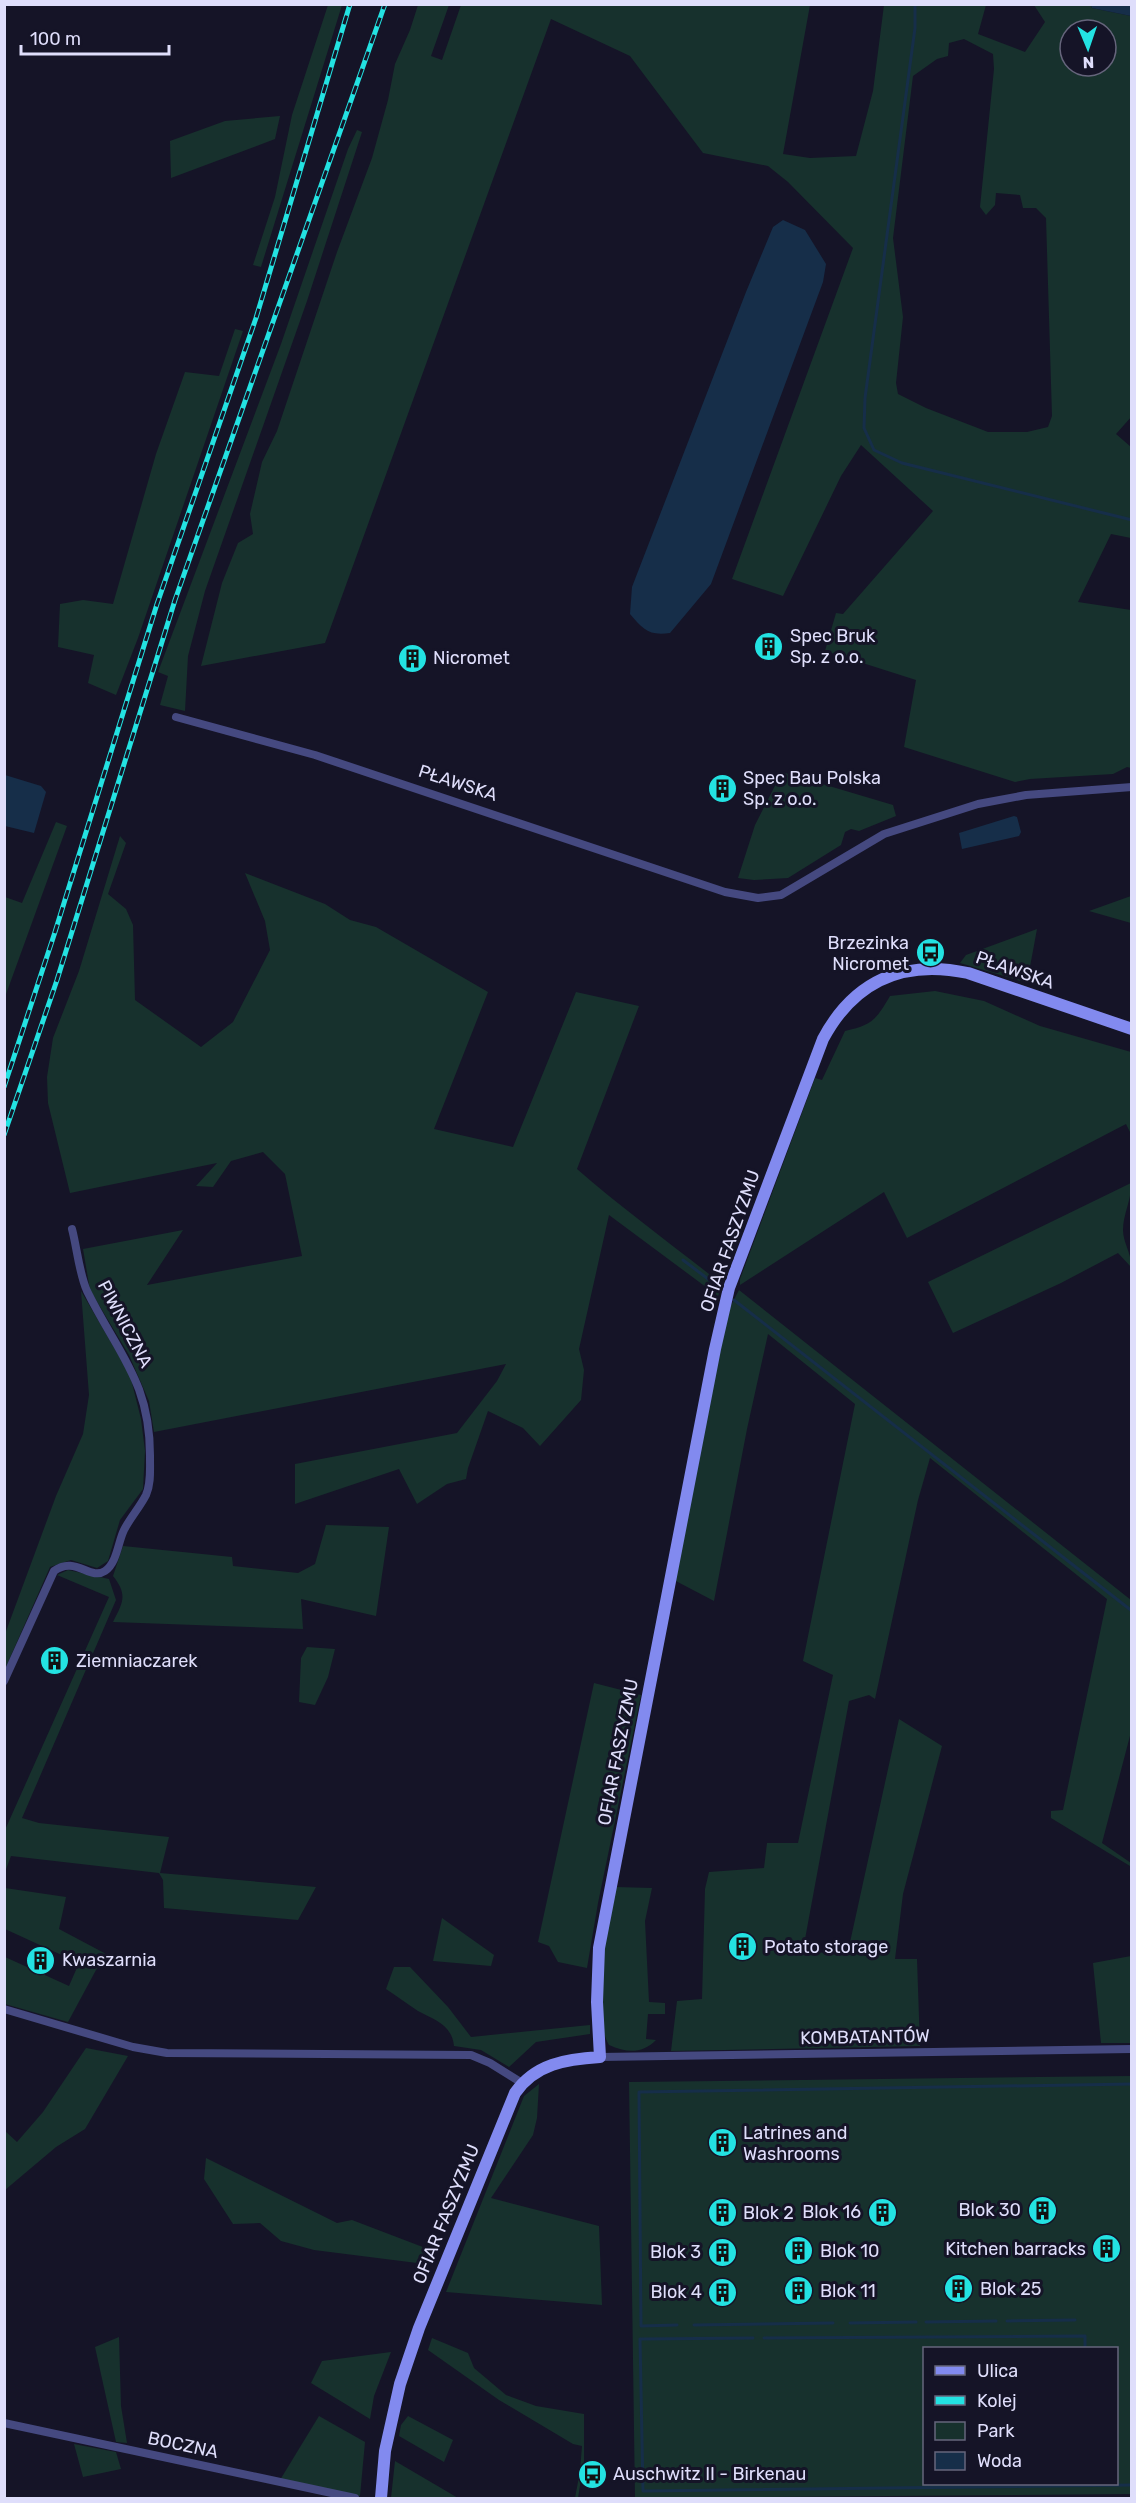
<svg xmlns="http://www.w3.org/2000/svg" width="1136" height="2503" font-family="Rubik,sans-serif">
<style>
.green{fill:#17312d;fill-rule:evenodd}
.water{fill:#162e49}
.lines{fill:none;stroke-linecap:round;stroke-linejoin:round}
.stream{stroke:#162e49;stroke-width:3}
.street{stroke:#454980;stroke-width:8}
.secondary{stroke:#828aef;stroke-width:12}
.rail-casing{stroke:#23e2e2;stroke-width:5}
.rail{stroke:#151427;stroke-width:3;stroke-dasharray:9;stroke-linecap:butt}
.labels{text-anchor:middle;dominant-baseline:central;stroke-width:6;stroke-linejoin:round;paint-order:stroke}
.poi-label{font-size:18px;fill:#dfdefb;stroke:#151427;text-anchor:start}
.street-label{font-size:18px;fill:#dfdefb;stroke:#151427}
</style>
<rect width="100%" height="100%" fill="#151427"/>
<!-- green -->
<g class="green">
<polygon points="328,5 342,5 261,267 253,265 275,197 292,115"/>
<path d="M 418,5 L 449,5 L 431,56 L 442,60 L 461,5 L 810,5 L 783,154 L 810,158 L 856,156 L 873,91 L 884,5 L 986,5 L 978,34 L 1025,52 L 1045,22 L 1034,5 L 1091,5 L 1092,8 L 1131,16 L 1132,416 L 1116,434 L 1131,447 L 1131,538 L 1111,534 L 1078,602 L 1131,610 L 1131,768 L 1127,767 L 1113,774 L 1030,779 L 1015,782 L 904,747 L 916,680 L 825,651 L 836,613 L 843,614 L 933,511 L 861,445 L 841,476 L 783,596 L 732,579 L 853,248 L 788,182 L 768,166 L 703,153 L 630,56 L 551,19 L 325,643 L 201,666 L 222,583 L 238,543 L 253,534 L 250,514 L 262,462 L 277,431 L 337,252 L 372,158 L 388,100 L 395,64 L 410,30 ZM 1070,30 L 1106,30 L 1106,66 L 1070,66 ZM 964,39 L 993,54 L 994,69 L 980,207 L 986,215 L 995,205 L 996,193 L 1020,195 L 1023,208 L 1036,208 L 1046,218 L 1052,416 L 1048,427 L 1027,432 L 988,432 L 926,408 L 898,394 L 896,383 L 903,317 L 893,238 L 913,76 L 937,59 L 948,56 L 949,43 Z"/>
<polygon points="280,116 275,139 171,178 170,141 225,121"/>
<polygon points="357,130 362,132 307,301 205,591 188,656 185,711 160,705 168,676 158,672 281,344 348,149"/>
<polygon points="235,329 243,331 138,638 116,695 88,683 94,655 58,647 60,604 83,600 113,604 156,454 185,372 219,376"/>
<polygon points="782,772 893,805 896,816 859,831 851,829 845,832 841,845 788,878 754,880 738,878 755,825"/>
<polygon points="56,822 67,826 5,997 5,897 22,903"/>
<path d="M 120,836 L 126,843 L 108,894 L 126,909 L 133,925 L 135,1000 L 201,1047 L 233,1022 L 270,950 L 265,921 L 245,873 L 325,904 L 350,920 L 376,927 L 488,992 L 434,1129 L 513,1147 L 576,992 L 639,1006 L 577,1169 C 624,1210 674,1246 723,1285 L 718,1296 L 609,1215 L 579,1349 L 584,1370 L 581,1400 L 540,1446 L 523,1428 L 488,1411 L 468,1468 L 466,1479 L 447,1484 L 417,1504 L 399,1469 L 295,1504 L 295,1464 L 457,1433 L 497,1381 L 506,1364 L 154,1432 L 149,1401 L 129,1355 L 90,1290 L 83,1249 L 183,1230 L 147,1285 L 302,1256 L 285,1174 L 263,1152 L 231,1161 L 213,1187 L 196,1186 L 217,1163 L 70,1193 L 48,1103 L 47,1077 L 53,1038 L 79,971 Z"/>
<polygon points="1131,896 1131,923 1089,911"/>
<polygon points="1037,929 1027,983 960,963 966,955"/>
<path d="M 935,991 L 984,1001 L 1040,1026 L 1131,1052 L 1131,1134 L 1126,1124 L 907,1238 L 884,1192 L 740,1285 L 740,1279 L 815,1078 L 822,1080 L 845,1031 C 872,1025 876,1020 890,996 Z"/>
<path d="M 1131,1183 C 1132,1199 1123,1214 1123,1230 C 1123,1243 1132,1254 1131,1267 L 1118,1253 L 1061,1283 L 953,1333 L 928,1282 Z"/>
<polygon points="739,1290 1131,1600 1131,1732 1102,1843 1131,1863 1130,1866 1051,1818 1051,1811 1063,1810 1107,1599 930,1458 918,1500 875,1699 869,1695 849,1701 803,1950 847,1956 899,1719 942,1746 903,1894 895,1959 917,1959 920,2046 671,2051 677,2001 702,1999 705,1889 709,1872 764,1868 767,1843 798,1843 833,1675 803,1661 855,1404 768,1334 747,1429 714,1601 672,1579 729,1309"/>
<polygon points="81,1291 130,1375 141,1419 145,1451 143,1489 120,1520 108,1561 97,1568 71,1560 50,1567 5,1669 5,1634 56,1496 83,1434 89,1395"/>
<path d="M 326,1525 L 389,1527 L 376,1616 L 301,1599 L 303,1629 L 113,1622 C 123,1602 128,1595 113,1576 L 123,1546 L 232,1557 L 233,1566 L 298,1573 L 315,1564 Z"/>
<polygon points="68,1570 109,1579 116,1600 22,1818 39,1823 169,1837 160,1873 316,1887 298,1920 164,1908 163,1880 159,1873 11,1856 5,1872 5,1830 109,1597 57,1575"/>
<polygon points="307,1647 335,1649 328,1677 315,1705 299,1702 301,1658"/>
<polygon points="594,1683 641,1695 598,1903 587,1968 558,1962 549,1946 538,1942"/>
<path d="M 616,1887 L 652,1888 L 645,1921 L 649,2002 L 665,2003 L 665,2014 L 648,2014 L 646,2039 L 656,2040 C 642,2054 627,2053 609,2045 C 588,2009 607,1927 616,1887 Z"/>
<polygon points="5,1888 66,1897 59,1929 108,1955 96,1970 68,2022 5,2004 5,1957 69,1986 79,1963 5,1929"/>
<polygon points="442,1918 494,1955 491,1966 433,1961"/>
<polygon points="1131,1956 1131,2043 1101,2043 1093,1963"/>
<path d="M 394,1967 L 410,1967 L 448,2007 L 471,2037 L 590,2025 L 590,2034 L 536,2042 L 509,2067 L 481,2050 L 454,2046 C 452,2025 435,2020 418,2011 C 407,2004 397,1996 386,1989 Z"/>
<polygon points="86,2048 128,2056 85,2129 56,2147 5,2190 5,2131 17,2142 43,2112"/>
<path d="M 1131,2076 L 1131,2494 L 635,2498 L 629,2082 ZM 1116,2348 L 1116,2484 L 924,2484 L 924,2348 Z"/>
<polygon points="539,2084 537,2118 533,2135 491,2198 599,2226 602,2305 446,2292 524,2096"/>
<polygon points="206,2158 337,2223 352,2220 428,2249 425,2264 314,2250 281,2241 260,2223 233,2224 204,2179"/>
<polygon points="119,2337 121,2406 127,2443 116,2442 95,2347"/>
<polygon points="432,2338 468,2353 474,2368 506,2395 536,2406 584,2414 584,2461 578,2498 575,2498 580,2471 582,2446 573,2444 499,2400 428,2350"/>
<polygon points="391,2352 374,2396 370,2419 311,2383 322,2361"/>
<polygon points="319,2416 365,2442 360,2496 280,2480"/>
<polygon points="408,2416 453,2440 444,2462 399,2436 401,2425"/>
<polygon points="74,2444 116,2452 121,2469 83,2477"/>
<polygon points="395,2461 458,2498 391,2498"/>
</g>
<!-- water -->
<g class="water">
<polygon points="1091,5 1131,5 1131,16 1092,8"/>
<path d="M 783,220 L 805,230 L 826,264 L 823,282 L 711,584 L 670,633 C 648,636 643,629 630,614 L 632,587 L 746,292 L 773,227 Z"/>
<polygon points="5,775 41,786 46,792 34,833 5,826"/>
<polygon points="1014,816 1017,817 1021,832 1019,836 962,849 959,833"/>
</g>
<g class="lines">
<!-- stream -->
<g class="stream">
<polyline points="915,4 915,28 865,398 864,428 874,450 902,463 1132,520"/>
<polyline points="683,1260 720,1288"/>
<polyline points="734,1300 1132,1611"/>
<polyline points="1007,2321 1075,2320"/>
<polyline points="926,2322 996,2321"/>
<polyline points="850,2323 916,2322"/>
<polyline points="677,2325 641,2326 639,2092 1132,2084"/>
<polyline points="694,2325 833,2323"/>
<polyline points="753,2338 640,2339 643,2491 1132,2485"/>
<polyline points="764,2338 1085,2336 1085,2348"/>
</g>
<!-- street -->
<g class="street">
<polyline points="176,717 315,755 725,892 758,898 781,895 884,834 978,804 1026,795 1132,787"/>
<path d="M 4,1681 L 54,1571 C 75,1555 90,1581 105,1571 C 117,1563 118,1542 124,1530 C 130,1518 140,1507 146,1495 C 151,1484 150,1471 150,1459 C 151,1382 118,1354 87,1291 C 79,1273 77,1248 72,1229"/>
<polyline points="4,2009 133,2047 167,2053 471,2055 490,2063 522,2083"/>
<polyline points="600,2057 1132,2049"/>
<polyline points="4,2423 355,2498"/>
</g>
<!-- secondary -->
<path class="secondary" d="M 381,2498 L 385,2451 L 400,2384 L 419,2328 L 515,2093 C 535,2064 566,2059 600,2057 L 597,2002 L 599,1948 L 715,1349 L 729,1288 L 823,1039 C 854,981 903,959 968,973 L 1132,1029"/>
<defs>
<g id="rail">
<polyline points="4,1087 55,932 157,604 256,318 350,4"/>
<polyline points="4,1135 57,980 175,600 385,4"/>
</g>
</defs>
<!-- rail casing -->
<use href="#rail" class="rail-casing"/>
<!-- rail -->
<use href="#rail" class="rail"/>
</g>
<!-- icons -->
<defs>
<symbol id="building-disc" viewBox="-11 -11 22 22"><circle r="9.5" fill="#23e2e2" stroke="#151427"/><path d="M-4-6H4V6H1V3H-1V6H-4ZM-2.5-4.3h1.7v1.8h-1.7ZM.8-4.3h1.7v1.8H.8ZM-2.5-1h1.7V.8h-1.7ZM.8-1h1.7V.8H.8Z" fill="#111"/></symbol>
<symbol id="bus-disc" viewBox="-11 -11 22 22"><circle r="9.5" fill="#23e2e2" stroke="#151427"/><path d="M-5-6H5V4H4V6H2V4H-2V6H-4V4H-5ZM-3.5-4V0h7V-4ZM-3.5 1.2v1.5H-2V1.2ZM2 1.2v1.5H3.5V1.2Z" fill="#111"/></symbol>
</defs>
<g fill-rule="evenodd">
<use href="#building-disc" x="752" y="630" width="33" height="33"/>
<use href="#building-disc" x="396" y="642" width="33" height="33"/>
<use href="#building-disc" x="706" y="772" width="33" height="33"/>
<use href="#bus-disc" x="914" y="936" width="33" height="33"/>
<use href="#building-disc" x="38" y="1644" width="33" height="33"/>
<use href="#building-disc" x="726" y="1930" width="33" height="33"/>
<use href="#building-disc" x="24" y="1944" width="33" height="33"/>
<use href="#building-disc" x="706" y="2126" width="33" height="33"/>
<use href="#building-disc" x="1026" y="2194" width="33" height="33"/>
<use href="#building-disc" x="866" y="2196" width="33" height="33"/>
<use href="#building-disc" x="706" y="2196" width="33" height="33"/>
<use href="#building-disc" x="1090" y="2232" width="33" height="33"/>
<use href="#building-disc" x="782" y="2234" width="33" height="33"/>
<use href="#building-disc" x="706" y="2236" width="33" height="33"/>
<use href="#building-disc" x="942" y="2272" width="33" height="33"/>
<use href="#building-disc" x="782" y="2274" width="33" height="33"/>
<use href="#building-disc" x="706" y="2276" width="33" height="33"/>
<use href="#bus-disc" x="576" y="2458" width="33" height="33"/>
</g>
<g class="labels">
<!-- poi labels -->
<g class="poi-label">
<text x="790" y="636">Spec Bruk<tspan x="790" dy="21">Sp. z o.o.</tspan></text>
<text x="433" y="658">Nicromet</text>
<text x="743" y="778">Spec Bau Polska<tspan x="743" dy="21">Sp. z o.o.</tspan></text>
<text x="909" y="943" text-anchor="end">Brzezinka<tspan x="909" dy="21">Nicromet</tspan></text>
<text x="76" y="1661">Ziemniaczarek</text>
<text x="764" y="1947">Potato storage</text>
<text x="62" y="1960">Kwaszarnia</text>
<text x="743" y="2133">Latrines and<tspan x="743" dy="21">Washrooms</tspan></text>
<text x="1021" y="2210" text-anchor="end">Blok 30</text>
<text x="861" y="2212" text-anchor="end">Blok 16</text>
<text x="743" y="2213">Blok 2</text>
<text x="1086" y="2249" text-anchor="end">Kitchen barracks</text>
<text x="820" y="2251">Blok 10</text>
<text x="701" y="2252" text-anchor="end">Blok 3</text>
<text x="980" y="2289">Blok 25</text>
<text x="820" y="2291">Blok 11</text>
<text x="702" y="2292" text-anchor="end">Blok 4</text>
<text x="613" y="2474">Auschwitz II - Birkenau</text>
</g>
<!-- street labels -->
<g class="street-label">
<text transform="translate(458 783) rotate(18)">PŁAWSKA</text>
<text transform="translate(1015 970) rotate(19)">PŁAWSKA</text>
<text transform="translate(730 1241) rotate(-71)">OFIAR FASZYZMU</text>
<text transform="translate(125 1324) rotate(62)">PIWNICZNA</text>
<text transform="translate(618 1752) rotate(-79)">OFIAR FASZYZMU</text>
<text transform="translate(865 2037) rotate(-1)">KOMBATANTÓW</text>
<text transform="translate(446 2214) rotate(-68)">OFIAR FASZYZMU</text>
<text transform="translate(183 2445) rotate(12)">BOCZNA</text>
</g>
</g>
<!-- border -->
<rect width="1136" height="2503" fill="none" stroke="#dfdefb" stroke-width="12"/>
<!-- legend -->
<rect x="923" y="2347" width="195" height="138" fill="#151427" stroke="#66657c" stroke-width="1.5"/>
<rect x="935" y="2366" width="30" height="9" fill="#828aef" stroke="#66657c" stroke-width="1.5"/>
<text x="977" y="2377" font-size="18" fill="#dfdefb">Ulica</text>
<rect x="935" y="2396" width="30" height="9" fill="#23e2e2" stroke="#66657c" stroke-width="1.5"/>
<text x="977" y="2407" font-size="18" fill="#dfdefb">Kolej</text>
<rect x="935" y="2422" width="30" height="18" fill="#17312d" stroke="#66657c" stroke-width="1.5"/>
<text x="977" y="2437" font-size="18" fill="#dfdefb">Park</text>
<rect x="935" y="2452" width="30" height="18" fill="#162e49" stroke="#66657c" stroke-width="1.5"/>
<text x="977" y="2467" font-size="18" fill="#dfdefb">Woda</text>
<!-- north arrow -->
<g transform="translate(1088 48) rotate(178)"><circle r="28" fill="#151427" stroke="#66657c" stroke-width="1.5"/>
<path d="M0-4.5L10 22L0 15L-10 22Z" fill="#23e2e2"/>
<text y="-9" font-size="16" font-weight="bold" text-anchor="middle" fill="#dfdefb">N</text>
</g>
<!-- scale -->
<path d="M21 45v9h148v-9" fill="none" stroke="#dfdefb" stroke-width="3"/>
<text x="30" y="45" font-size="18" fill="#dfdefb" stroke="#151427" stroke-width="4.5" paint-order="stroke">100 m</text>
</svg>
